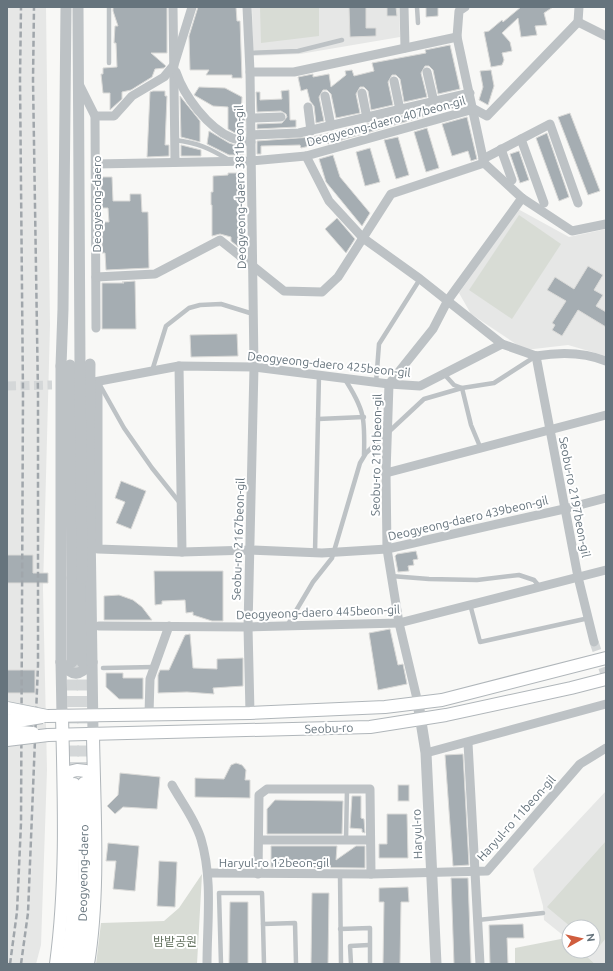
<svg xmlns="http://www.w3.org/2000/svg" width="613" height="971" font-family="Ubuntu,'Noto Sans KR',sans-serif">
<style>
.built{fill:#e6e7e6}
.green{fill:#d8dcd5}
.building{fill:#a5adb2;stroke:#dadad8}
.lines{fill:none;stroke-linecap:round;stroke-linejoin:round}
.minor-tunnel{stroke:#d4d7d8;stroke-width:9;stroke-dasharray:9 4.5;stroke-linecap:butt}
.tertiary-tunnel{stroke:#d4d7d8;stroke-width:11;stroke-dasharray:11 5.5;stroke-linecap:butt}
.secondary-casing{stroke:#b0b6ba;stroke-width:14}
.service{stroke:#bdc2c5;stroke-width:4.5}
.minor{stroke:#bdc2c5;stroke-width:9}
.tertiary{stroke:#bdc2c5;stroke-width:11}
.secondary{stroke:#fff;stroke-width:12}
.rail{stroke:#a0a6ab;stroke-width:2.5;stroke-dasharray:6 3;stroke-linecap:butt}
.secondary-bridge-casing{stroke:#b0b6ba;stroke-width:14;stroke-linecap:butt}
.tertiary-bridge{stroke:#bdc2c5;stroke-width:11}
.secondary-bridge{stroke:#fff;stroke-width:12}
.labels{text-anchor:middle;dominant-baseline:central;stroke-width:4;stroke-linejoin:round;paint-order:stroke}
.street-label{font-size:12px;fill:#66747d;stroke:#fff}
.park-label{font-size:12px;fill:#687664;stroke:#fff}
</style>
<rect width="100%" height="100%" fill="#f8f8f6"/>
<!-- built -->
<g class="built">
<polygon points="7,7 46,7 50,325 43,589 47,770 41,945 36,964 7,964"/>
<polygon points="252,7 399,7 400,37 300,54 253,56"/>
<polygon points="518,209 569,237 606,229 606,356 568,345 525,350 471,314 459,293"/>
<polygon points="606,791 606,964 595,964 581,951 593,951 593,927 569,927 569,940 544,920 543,906 533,869"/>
</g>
<!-- green -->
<g class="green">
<polygon points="260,7 319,7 319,36 261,43"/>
<polygon points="519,215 561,244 512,319 469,290"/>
<polygon points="606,841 606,938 597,949 593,946 593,927 571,927 547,907"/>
<polygon points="202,874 197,964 96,964 101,923 164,921 179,908"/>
<polygon points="566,938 569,940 569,951 581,951 595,964 515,964 515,948"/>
</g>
<!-- building -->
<g class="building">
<polygon points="113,7 167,7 167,53 151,53 166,66 164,68 155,69 152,77 131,90 122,92 122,99 110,110 110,93 103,93 101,74 103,74 103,68 117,67 116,43 114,43 115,26 118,26 113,11"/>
<polygon points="198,7 236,7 237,21 240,21 242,78 232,78 232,75 206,75 209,70 190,70 189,36"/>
<polygon points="349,7 366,7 366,28 376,28 376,36 350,37"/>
<polygon points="387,7 396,7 397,16 387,16"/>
<polygon points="426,7 438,7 438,16 426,17"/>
<polygon points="521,7 553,7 544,13 547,25 535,26 537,35 521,37 518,18 502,33 510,42 512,51 502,53 504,60 502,65 491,67 484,32 489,31 502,20 503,22"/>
<polygon points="450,45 460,89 438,94 433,70 429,66 425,66 421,73 427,97 404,102 400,79 396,75 392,75 388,82 393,105 371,110 368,91 364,87 360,87 356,94 360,113 336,118 331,94 327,90 323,90 319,97 324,121 316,123 314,106 310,101 307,89 301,91 298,77 313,74 313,77 329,74 331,87 346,75 345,71 352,70 354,76 374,71 372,63 426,53 425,50"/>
<polygon points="491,70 494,86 488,105 479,100 483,87 480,71"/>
<polygon points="199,87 225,88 242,97 241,116 245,116 245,132 235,133 228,129 228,107 213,106 194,95"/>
<polygon points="289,90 290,120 296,120 296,127 257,129 257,124 282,123 287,117 286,114 281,111 257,112 256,92 260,92 260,100 282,99 281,91"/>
<polygon points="153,91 165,91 165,96 167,96 165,145 169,145 169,156 147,157 150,92"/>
<polygon points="180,96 200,121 200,142 181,137"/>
<polygon points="463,101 464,105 328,144 327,142 301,148 300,145 261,146 261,154 257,154 257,141 312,137"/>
<polygon points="570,113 600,191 588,195 558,117"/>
<polygon points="467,117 477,159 471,161 468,151 452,156 442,124"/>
<polygon points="427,128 439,168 426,172 414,132"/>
<polygon points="209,131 229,143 245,148 243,155 229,155 207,144"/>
<polygon points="547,133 569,197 559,201 536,138"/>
<polygon points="398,137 409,175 396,179 384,140"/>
<polygon points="181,145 201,150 201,156 181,156"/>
<polygon points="370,148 380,182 365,186 356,152"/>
<polygon points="519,151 529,180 520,183 510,154"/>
<polygon points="333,155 340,177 370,213 362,226 326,182 319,159"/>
<polygon points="228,173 237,173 241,176 243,205 240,205 240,224 243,224 243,236 246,236 246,253 231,241 231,237 220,234 212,236 212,205 211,205 211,192 213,192 213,176 228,175"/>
<polygon points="101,177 112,177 113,201 130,201 130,194 141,194 142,212 148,212 149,268 106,270 105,253 102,253 102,222 109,222 108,208 101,208"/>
<polygon points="337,218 355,239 346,253 325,229"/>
<polygon points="588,266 603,275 594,290 603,295 596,306 606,312 606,327 578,310 562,336 552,330 555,325 552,323 566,301 547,290 555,277 574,289"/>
<polygon points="135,281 136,329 102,329 102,283 124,283 122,282"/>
<polygon points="237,334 238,356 191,357 190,335"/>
<polygon points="121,481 146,491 131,529 116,523 125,502 115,498"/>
<polygon points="416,551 418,559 413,560 414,565 408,566 409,571 398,572 395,556 397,554"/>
<polygon points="7,555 33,555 33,573 48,573 48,583 7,583"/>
<polygon points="154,571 223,571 223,621 212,621 193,615 193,612 186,613 185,600 162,601 162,604 155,605"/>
<polygon points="104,596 119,595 133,600 142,607 152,620 104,620"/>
<polygon points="390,629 398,665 403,664 407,684 378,690 369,633"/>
<polygon points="190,634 193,668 217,669 217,659 243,658 243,686 213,688 214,694 187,692 158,693 158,675 160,670 169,670 185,635"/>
<rect x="7" y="670" width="28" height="23"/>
<polygon points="106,673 123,673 123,678 143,678 143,699 119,699 106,687"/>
<polygon points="463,754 469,865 453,866 445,755"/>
<polygon points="236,763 242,765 246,770 245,780 250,780 250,798 195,797 195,778 224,779 231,765"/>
<polygon points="120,773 160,777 157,809 123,807 115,814 107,806 118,795"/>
<rect x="398" y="785" width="11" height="16"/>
<polygon points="352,796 361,796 361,818 364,819 365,833 362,832 362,829 350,828"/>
<polygon points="275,800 343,801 342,834 267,834 267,809"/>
<polygon points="387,814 407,814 408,858 379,858 379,844 387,844"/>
<polygon points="108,843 139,846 135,891 113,889 116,861 106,861"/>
<polygon points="271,846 337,846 336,860 356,846 365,846 365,868 271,867"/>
<polygon points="159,861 177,862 175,907 157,906"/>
<polygon points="451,878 468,878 471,964 454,964"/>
<polygon points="408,887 409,902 401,902 400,964 383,964 384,902 379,902 379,888"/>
<polygon points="312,893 329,893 328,964 311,964"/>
<polygon points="230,902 248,902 248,964 229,964"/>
<polygon points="523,924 524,938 507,938 508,964 490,964 489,925"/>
</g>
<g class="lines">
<!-- minor-tunnel -->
<g class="minor-tunnel">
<polyline points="7,386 52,385"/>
<polyline points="594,642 606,677"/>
</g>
<!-- tertiary-tunnel -->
<g class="tertiary-tunnel">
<polyline points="72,663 74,780"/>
<polyline points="82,663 83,780"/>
</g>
<defs>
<g id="secondary">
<polyline points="47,716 250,713 385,707 442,700 606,658"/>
<polyline points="48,735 370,727 446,715 571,688 606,679"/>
<polyline points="65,783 69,772 77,770 86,771 93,782"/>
<path d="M 56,964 C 67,882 64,798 62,716"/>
<polyline points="67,964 72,924 74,784"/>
<path d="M 77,964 C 87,904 84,843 84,783"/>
<path d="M 88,964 C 100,891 94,808 93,734"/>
</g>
</defs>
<!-- secondary casing -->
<use href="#secondary" class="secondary-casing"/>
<!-- service -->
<g class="service">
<polyline points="109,7 109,63"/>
<polyline points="417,7 418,23"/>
<polyline points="249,53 298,51 342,40"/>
<path d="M 175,140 C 198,143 209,148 229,160"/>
<polyline points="152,371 166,326 189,308 200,305 221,304 250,313 253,316"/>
<polyline points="444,374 454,385 462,388 494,383 536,356"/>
<path d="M 344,378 C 365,410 365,419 364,455"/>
<polyline points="376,383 379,344 420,279"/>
<polyline points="101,387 124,428 152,468 180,503"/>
<polyline points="318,419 364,417"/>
<polyline points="315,552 319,375"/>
<polyline points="391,576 429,579 477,580 519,575 534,580 539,586"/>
<polyline points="470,604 480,642 589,618"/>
<polyline points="287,626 313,582 332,558 360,463 366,453 424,399 462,388 471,425 481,449"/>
<polyline points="103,668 154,667"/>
<polyline points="346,840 347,789"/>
<polyline points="340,874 341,964"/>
<polyline points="478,920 543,913"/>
<polyline points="340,929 370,928 370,964"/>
<polyline points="221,964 219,893 262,893 263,924"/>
<polyline points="264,964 263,924 295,923 296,964"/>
<polyline points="351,964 350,946 369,945"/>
</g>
<!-- minor -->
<g class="minor">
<polyline points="173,7 175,162"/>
<polyline points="247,7 250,72 254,367 248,627 250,713"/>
<polyline points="404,7 405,48"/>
<polyline points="465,7 459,11 457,37 484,163"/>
<polyline points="578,22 579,7"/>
<path d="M 176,72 C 184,96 208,128 232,138 C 238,140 245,141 251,142"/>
<polyline points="250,72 294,72 457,37"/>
<polyline points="427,72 434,102"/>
<polyline points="394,81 400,110"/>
<polyline points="79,84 95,116 96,328"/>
<polyline points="362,93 367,118"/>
<polyline points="325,96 331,126"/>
<polyline points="308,107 311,131"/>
<polyline points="95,116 114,116 132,96 164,77 174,65 192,7"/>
<polyline points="251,118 281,117"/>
<polyline points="251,135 299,133 470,93"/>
<polyline points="521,139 544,203"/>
<polyline points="501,149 512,180"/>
<polyline points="306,156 329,201 363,238 420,279 502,344"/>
<polyline points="483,159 550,124 578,203"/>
<polyline points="96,164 251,161 306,156 474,109 487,116 578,22 606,36"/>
<polyline points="96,277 155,274 220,240 284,291 322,292 338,277 391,194 484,163 522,198 572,231 606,224"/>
<polyline points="536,356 578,577 594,642"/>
<path d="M 536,356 C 559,352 584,352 606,361"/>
<polyline points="179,366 182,552"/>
<polyline points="94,382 179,366 254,367 389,384 420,386 502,344 536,356"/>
<polyline points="98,382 98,549 182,552 251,550 322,553 387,549 564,509 606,498"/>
<polyline points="386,473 606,415"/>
<polyline points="99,626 248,627 399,623 606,570"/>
<polyline points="418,703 399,623 387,549 386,473 389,384 433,329 448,300 522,198"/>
<polyline points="149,714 150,679 169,626"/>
<polyline points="468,743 480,964"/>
<polyline points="426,753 606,704"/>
<path d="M 172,785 C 182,803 195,819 201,839 C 213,879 207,923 207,964"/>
<polyline points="259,840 370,840"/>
<polyline points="208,873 371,874 487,871 580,764 606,748"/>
<polyline points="258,874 259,795 267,789 370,789 371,874"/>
</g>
<!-- tertiary -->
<g class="tertiary">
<polyline points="78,7 80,365"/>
<polyline points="61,366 63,309 66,7"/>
<polyline points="72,578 72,662"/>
<polyline points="61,662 62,716"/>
<path d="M 61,662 C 72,678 80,676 92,662"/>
<polyline points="82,662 82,578"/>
<polyline points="92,662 93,734"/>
<polyline points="418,703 426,753 436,964"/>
</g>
<!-- secondary -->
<use href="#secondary" class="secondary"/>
<!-- rail -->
<g class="rail">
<polyline points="10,964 17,912 21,823 23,394 20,79 21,7"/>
<polyline points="21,964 28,913 38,665 38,394 33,80 34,7"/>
</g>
<defs>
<g id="secondary-bridge">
<polyline points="7,708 47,716"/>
<polyline points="7,720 18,721 42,717"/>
<polyline points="7,731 33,733"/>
<polyline points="7,740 48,735"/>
</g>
</defs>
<!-- secondary-bridge casing -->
<use href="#secondary-bridge" class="secondary-bridge-casing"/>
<!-- tertiary-bridge -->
<g class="tertiary-bridge">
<polyline points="90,364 89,458 92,662"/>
<polyline points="70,365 72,578"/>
<polyline points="80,365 82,578"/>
<polyline points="61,366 61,662"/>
</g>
<!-- secondary-bridge -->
<use href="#secondary-bridge" class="secondary-bridge"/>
</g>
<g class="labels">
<!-- street labels -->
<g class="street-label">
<text transform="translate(386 121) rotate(-15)">Deogyeong-daero 407beon-gil</text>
<text transform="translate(240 187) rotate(-91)">Deogyeong-daero 381beon-gil</text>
<text transform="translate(96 204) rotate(-90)">Deogyeong-daero</text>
<text transform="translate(329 364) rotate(6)">Deogyeong-daero 425beon-gil</text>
<text transform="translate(376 455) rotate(-89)">Seobu-ro 2181beon-gil</text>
<text transform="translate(575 497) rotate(79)">Seobu-ro 2197beon-gil</text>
<text transform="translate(468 518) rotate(-13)">Deogyeong-daero 439beon-gil</text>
<text transform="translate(238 539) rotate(-88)">Seobu-ro 2167beon-gil</text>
<text transform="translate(318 612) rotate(-2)">Deogyeong-daero 445beon-gil</text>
<text transform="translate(329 728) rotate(-2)">Seobu-ro</text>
<text transform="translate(516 818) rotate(-48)">Haryul-ro 11beon-gil</text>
<text transform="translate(417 834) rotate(-92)">Haryul-ro</text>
<text x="274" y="862">Haryul-ro 12beon-gil</text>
<text transform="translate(83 873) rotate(-89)">Deogyeong-daero</text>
</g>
<!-- park labels -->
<g class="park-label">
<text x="175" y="941">밤밭공원</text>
</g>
</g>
<!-- border -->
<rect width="613" height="971" fill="none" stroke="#66747d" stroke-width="16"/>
<!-- north arrow -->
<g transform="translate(581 939) rotate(82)"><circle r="19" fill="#ffffff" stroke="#c2c7cb"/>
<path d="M0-3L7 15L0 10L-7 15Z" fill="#d05d3e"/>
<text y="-6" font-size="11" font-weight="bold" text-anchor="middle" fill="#66747d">N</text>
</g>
</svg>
